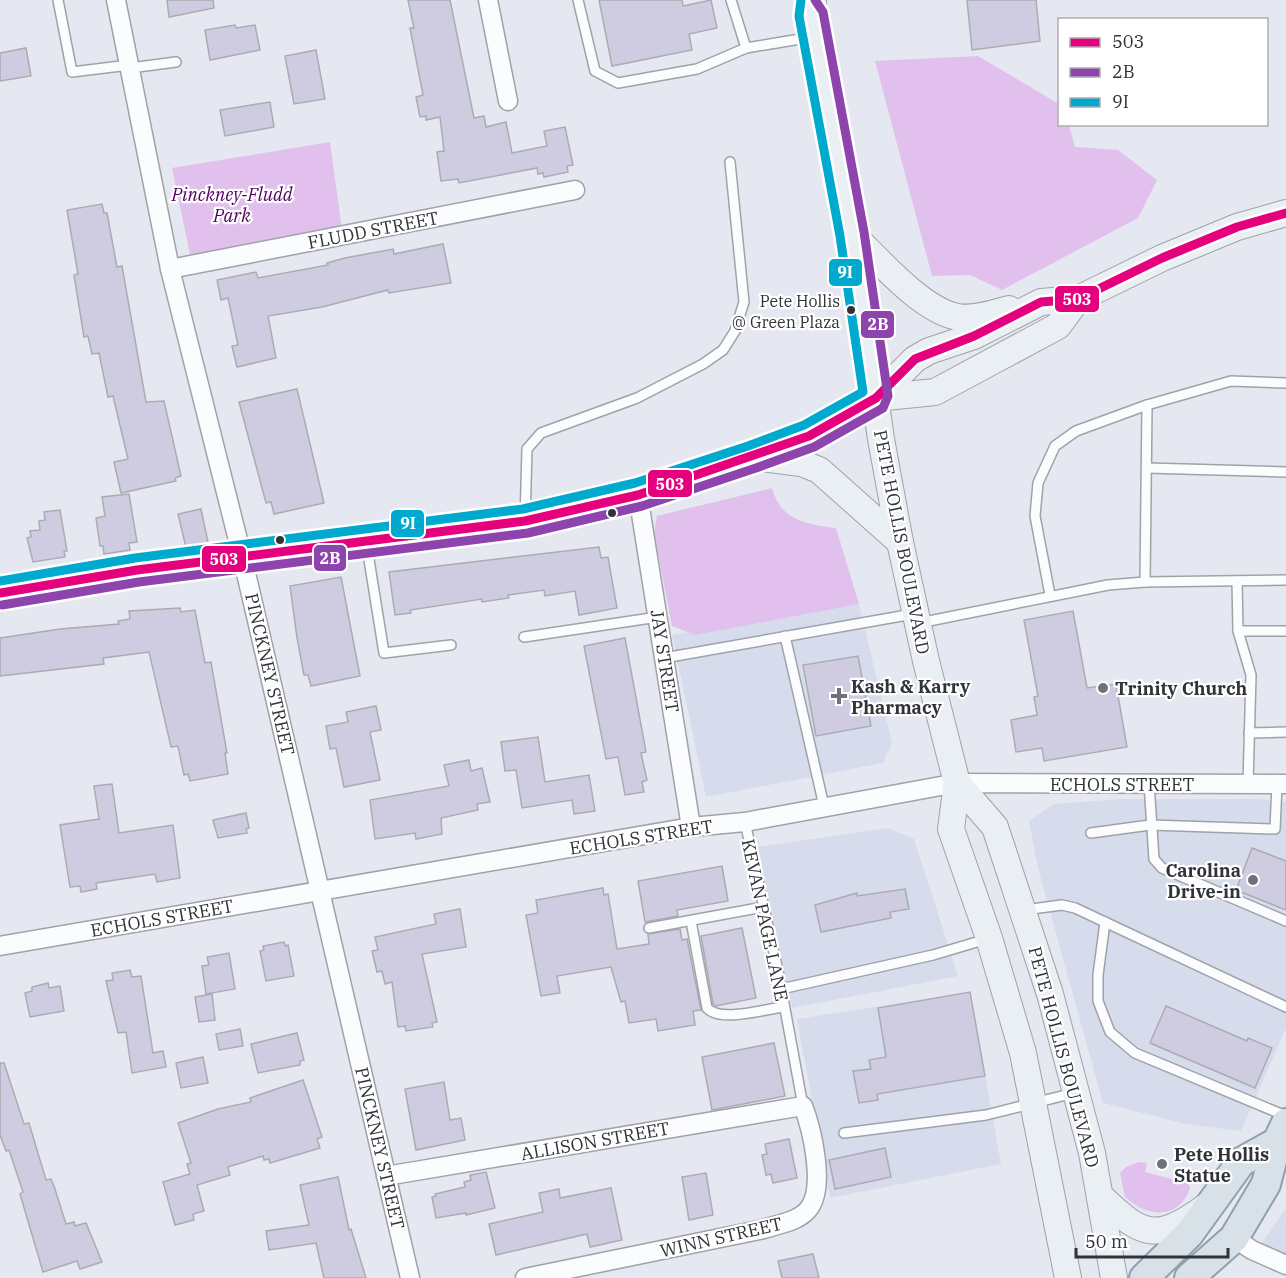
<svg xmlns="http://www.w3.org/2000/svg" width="1286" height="1278" font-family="'IBM Plex Serif',serif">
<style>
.built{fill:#d6dceb}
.green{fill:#e1c0ee}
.building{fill:#cfcce1;stroke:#abacb2;stroke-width:1.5}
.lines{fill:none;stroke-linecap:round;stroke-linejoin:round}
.lane-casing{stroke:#a0a2a8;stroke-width:12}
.street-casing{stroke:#a0a2a8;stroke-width:21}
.secondary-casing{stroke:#a0a2a8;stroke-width:28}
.primary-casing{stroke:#8fa0ad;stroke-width:32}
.lane{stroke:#fbfcfd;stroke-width:9}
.street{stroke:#fbfcfd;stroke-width:18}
.secondary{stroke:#e9eff3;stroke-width:26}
.primary{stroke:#d8e1e8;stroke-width:28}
.bus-1-casing{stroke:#fff;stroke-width:14}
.bus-2-casing{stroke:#fff;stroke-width:14}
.bus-3-casing{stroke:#fff;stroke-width:14}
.bus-1{stroke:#e5007d;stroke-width:9}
.bus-2{stroke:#8e44ad;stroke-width:9}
.bus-3{stroke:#00a9ce;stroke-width:9}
.bus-dot{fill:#313339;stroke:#fff;stroke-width:2}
.poi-dot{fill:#707279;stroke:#fff;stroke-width:2}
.labels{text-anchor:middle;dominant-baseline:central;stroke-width:4.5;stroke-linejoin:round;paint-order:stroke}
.bus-label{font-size:16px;fill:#313339;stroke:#fff;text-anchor:end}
.park-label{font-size:18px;font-style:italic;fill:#510061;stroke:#fff}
.street-label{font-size:18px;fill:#313339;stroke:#fff}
.poi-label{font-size:18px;font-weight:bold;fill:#313339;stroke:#fff;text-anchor:start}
.line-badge{stroke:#fff;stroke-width:2}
.badge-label{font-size:16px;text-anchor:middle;font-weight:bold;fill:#fff}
</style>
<rect width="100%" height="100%" fill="#e5e8f0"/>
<!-- built -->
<g class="built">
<polygon points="859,604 892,743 883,763 706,797 672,635"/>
<polygon points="1122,799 1257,799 1286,802 1286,1028 1241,1131 1186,1124 1103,1103 1038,868 1029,821 1054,804"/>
<polygon points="888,828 914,839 958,976 792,1008 757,847"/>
<polygon points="970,992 1001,1164 830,1198 797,1019"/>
<polygon points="1286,1208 1286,1254 1262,1243"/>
</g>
<!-- green -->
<g class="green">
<polygon points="978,56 1059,104 1060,124 1069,125 1075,147 1118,150 1157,180 1138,218 1002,290 970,275 932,276 875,61"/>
<polygon points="330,142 342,230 191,259 172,168"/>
<path d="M 772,488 C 781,521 806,524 836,528 L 859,604 L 695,635 L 672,626 L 654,532 L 657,516 Z"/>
<path d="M 1139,1162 L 1147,1163 L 1145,1172 L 1172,1179 L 1176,1170 L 1187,1180 L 1190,1188 C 1179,1220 1148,1218 1125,1197 L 1120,1173 L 1126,1167 Z"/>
</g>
<!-- building -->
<g class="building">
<polygon points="167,0 213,0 214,8 169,17"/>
<polygon points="408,0 450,0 474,118 484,116 486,127 506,122 512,153 547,146 544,131 565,127 573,165 567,166 568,172 544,177 543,173 538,174 537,168 459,183 458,179 441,181 437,152 444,151 440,117 426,120 426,116 420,117 416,97 423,95 410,28 414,28"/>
<polygon points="599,0 682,0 683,6 711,0 717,28 689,34 692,50 612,66"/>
<polygon points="967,0 1036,0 1040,41 972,50"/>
<polygon points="235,25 236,28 255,25 260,50 210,60 205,30"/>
<polygon points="26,48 31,76 0,81 0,53"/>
<polygon points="316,50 325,99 294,104 285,56"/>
<polygon points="270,102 274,127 225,136 220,110"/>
<polygon points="102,204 104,213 107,213 117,267 122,266 146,402 164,401 181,476 175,478 176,481 121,493 114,462 128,459 113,396 108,397 99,353 92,354 88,336 84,337 74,275 78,274 67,210"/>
<polygon points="443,244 451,283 389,293 388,290 322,307 268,316 276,358 237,367 232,346 238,345 228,298 221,300 217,280 256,272 258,278 328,265 327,263 345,258 393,249 394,254"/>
<polygon points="297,389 324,503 274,514 271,502 266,503 239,402"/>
<polygon points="129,494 137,542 129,543 130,550 104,554 103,546 100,546 96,518 105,516 102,497"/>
<polygon points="201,509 208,542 186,547 178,514"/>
<polygon points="60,510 67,551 64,551 65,557 33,562 27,538 31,537 30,531 40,530 39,521 45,520 44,512"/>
<polygon points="599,547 601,558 608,557 617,608 579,615 575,591 545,596 544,590 508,595 509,598 482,602 482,599 410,610 411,613 395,615 389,572"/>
<polygon points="341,577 360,676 311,686 308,675 304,675 297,638 290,586"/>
<polygon points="180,608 181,612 195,610 205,663 211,662 227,753 225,753 228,774 190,781 188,774 184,775 178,746 171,747 149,652 103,658 104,664 0,676 0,638 60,629 119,624 118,621 130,619 129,611"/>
<polygon points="1073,611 1087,688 1116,684 1127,747 1044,761 1042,748 1016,752 1011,720 1037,715 1034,697 1038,696 1024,620"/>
<polygon points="625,638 646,752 641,753 647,780 642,782 644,792 625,795 618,757 606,759 584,646"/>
<polygon points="858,656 871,726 816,736 803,665"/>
<polygon points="376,706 381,730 370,732 380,780 344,787 336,748 330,749 326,726 348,722 346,712"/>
<polygon points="538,737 545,782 589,775 595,811 574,814 572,800 522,808 516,770 505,771 501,742"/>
<polygon points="469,760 471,771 482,768 490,802 477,804 478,810 441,818 442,834 416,839 415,833 375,839 370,800 449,786 444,765"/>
<polygon points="112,784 119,833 173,825 180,878 157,882 155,874 96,883 97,889 81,892 80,886 70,887 60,825 99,819 94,786"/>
<polygon points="246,813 249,828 246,829 247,833 218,838 213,820"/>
<polygon points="1252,848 1286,861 1286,910 1236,890"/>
<polygon points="722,866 728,901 677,910 678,916 645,922 638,881"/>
<polygon points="603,888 604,895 608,894 617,949 649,944 648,934 680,929 682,940 687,939 701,1010 693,1011 695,1025 658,1031 656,1019 629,1023 625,1001 621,1002 611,967 557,976 560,993 541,996 526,915 538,913 536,900"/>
<polygon points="905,889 909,909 890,912 891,918 821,932 815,905 857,893 857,896"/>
<polygon points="460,909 466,947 422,954 437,1022 432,1023 433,1027 406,1031 405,1026 398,1027 392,982 385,984 382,971 377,972 372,951 378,950 375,937 436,924 434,914"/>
<polygon points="742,928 756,998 716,1006 713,1004 701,936"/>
<polygon points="284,942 285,946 288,945 294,976 266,981 260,951 264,950 263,946"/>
<polygon points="229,953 235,989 206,994 202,966 209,965 207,957"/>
<polygon points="130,970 132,977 141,976 153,1053 163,1051 166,1067 132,1073 126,1032 118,1033 106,981 113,980 112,973"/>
<polygon points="48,983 49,988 60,986 64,1011 30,1017 25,993 32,991 32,987"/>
<polygon points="970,992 985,1076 877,1094 878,1100 859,1103 853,1071 871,1069 869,1060 886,1057 878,1008"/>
<polygon points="212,994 215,1020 199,1022 195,997"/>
<polygon points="1166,1006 1247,1041 1248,1038 1272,1048 1255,1088 1150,1043"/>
<polygon points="240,1029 243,1046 219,1050 216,1034"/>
<polygon points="297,1033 304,1060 300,1061 300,1065 258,1073 251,1044"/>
<polygon points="774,1043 785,1096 712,1110 702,1057"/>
<polygon points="203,1057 208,1083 181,1088 176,1063"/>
<polygon points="0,1063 4,1063 24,1124 29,1123 46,1180 51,1179 54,1186 66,1224 74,1222 75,1226 86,1223 102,1262 80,1269 77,1261 43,1272 20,1194 23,1192 9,1150 6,1151 0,1135"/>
<polygon points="303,1080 322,1137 317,1139 320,1148 270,1163 269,1159 264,1160 263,1156 228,1167 230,1175 197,1185 204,1211 193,1214 194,1220 175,1225 163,1182 190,1174 187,1164 191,1163 178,1123 218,1109 251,1102 250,1098"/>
<polygon points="444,1082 450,1120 461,1118 465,1140 416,1150 405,1089"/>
<polygon points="789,1139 797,1178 773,1183 771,1174 766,1175 762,1155 767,1154 765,1144"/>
<polygon points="885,1148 891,1177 835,1189 829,1160"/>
<polygon points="486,1172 495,1208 466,1215 466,1213 436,1218 432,1197 436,1196 435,1194 465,1187 464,1182 471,1180 470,1175"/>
<polygon points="706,1173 713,1215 689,1220 682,1177"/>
<polygon points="338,1177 349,1230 351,1229 366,1278 324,1278 316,1243 269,1250 266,1231 309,1225 300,1185"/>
<polygon points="611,1188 622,1240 590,1247 587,1234 496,1255 489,1224 543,1212 539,1193 559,1189 560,1198"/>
<polygon points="813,1254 819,1278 782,1278 778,1261"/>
</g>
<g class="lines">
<defs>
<g id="lane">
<polyline points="58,0 72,72 129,65"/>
<polyline points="578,0 595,71 618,83 697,69 746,48 812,37"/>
<polyline points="731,0 746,48"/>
<polyline points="130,68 176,62"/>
<polyline points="1147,468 1286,472"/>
<polyline points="525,521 527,449 541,433 637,398 703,364 723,350 735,331 744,302 730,162"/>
<polyline points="366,541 384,653 451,645"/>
<polyline points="1237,581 1238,631 1251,675 1248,784"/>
<polyline points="1145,582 1147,405"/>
<polyline points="1050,595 1035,516 1038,483 1055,446 1076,431 1147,405 1231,381 1286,383"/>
<polyline points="919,623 1108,585 1145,582 1286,580"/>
<polyline points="1238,631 1286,631"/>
<polyline points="785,636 824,806"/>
<polyline points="524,637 658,617"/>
<polyline points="664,658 913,614"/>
<polyline points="1249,733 1286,732"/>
<polyline points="1149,783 1154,859 1162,868 1286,921"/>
<polyline points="745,822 778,971 803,1106"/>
<polyline points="1091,833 1150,825 1275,829 1277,784"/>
<polyline points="1024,910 1062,905 1075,908 1286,1007"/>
<path d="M 691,921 L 707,1008 C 720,1023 765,1009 783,1007"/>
<polyline points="1105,922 1098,975 1098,1001 1110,1032 1135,1053 1286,1116"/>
<polyline points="649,928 764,907"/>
<polyline points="781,989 933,955 987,939"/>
<polyline points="844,1133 986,1115 1074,1093"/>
</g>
<g id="street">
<polyline points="116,0 170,269 242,556 410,1278"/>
<polyline points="488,0 508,101"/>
<polyline points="170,269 575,190"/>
<polyline points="638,495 691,827"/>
<polyline points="0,593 137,570 525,521 638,495 752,457 809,436 876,398"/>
<polyline points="0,946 691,827 745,822 957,783 1286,784"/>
<path d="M 386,1176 L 803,1106 C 812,1129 825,1185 810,1207 C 801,1221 779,1224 764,1229 L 525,1278"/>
<polyline points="1234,1238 1252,1250 1286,1265"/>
</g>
<g id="secondary">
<polyline points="813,0 811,14 852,234 881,439 900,542 926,661 957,783 951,829 989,938 1023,1053 1068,1278"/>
<path d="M 852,234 C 878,259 922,311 958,317 C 974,320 994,313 1009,309"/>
<polyline points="876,398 915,359 929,351 974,336 1041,302 1078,299 1162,258 1237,227 1286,213"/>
<polyline points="876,398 935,392 1058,326 1078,299"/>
<polyline points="752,457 801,463 819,470 900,542"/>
<polyline points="957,783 995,827 1050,994 1092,1153 1114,1278"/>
<path d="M 1100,1196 C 1143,1237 1156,1243 1207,1206"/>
</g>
<g id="primary">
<polyline points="1144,1278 1189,1234 1241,1162 1277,1142"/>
<polyline points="1189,1278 1234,1238 1266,1184 1277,1142 1286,1123"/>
</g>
</defs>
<!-- lane casing -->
<use href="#lane" class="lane-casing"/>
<!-- street casing -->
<use href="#street" class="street-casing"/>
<!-- secondary casing -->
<use href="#secondary" class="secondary-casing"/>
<!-- primary casing -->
<use href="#primary" class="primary-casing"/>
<!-- lane -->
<use href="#lane" class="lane"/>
<!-- street -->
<use href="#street" class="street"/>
<!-- secondary -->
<use href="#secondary" class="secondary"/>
<!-- primary -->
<use href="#primary" class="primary"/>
<defs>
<polyline id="bus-1" points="0,593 137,570 525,521 638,495 809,436 876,398 915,359 974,336 1041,302 1078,299 1162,258 1237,227 1286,213"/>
<polyline id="bus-2" points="2,605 139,582 528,533 642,506 756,468 814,447 883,408 888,396 864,232 823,12 815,0"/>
<polyline id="bus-3" points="0,581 135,558 523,509 635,483 748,446 804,425 863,392 840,236 799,16 801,0"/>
</defs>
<!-- bus-1 casing -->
<use href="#bus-1" class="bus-1-casing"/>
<!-- bus-2 casing -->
<use href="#bus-2" class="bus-2-casing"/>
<!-- bus-3 casing -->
<use href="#bus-3" class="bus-3-casing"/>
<!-- bus-1 -->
<use href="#bus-1" class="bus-1"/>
<!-- bus-2 -->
<use href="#bus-2" class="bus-2"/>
<!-- bus-3 -->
<use href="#bus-3" class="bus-3"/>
</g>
<!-- markers -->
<g class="bus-dot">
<circle cx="851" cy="310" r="5"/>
<circle cx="612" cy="513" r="5"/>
<circle cx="280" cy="540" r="5"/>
</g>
<g class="poi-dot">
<circle cx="1103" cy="688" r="6"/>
<path d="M836 687h6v6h6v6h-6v6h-6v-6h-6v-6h6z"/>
<circle cx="1253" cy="880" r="6"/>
<circle cx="1162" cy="1164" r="6"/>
</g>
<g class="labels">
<!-- bus labels -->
<g class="bus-label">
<text x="840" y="301">Pete Hollis<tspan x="840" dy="21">@ Green Plaza</tspan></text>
</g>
<!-- park labels -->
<g class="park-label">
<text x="232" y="194">Pinckney-Fludd<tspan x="232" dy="21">Park</tspan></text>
</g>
<!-- street labels -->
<g class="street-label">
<text transform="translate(373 230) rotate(-11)">FLUDD STREET</text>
<text transform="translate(902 542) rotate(79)">PETE HOLLIS BOULEVARD</text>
<text transform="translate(665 661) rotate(81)">JAY STREET</text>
<text transform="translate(270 674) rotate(77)">PINCKNEY STREET</text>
<text x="1122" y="784">ECHOLS STREET</text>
<text transform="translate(641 837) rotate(-9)">ECHOLS STREET</text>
<text transform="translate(162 918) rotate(-10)">ECHOLS STREET</text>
<text transform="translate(765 920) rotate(78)">KEVAN PAGE LANE</text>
<text transform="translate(1064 1057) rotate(75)">PETE HOLLIS BOULEVARD</text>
<text transform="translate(595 1141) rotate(-10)">ALLISON STREET</text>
<text transform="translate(380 1148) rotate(77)">PINCKNEY STREET</text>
<text transform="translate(721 1237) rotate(-13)">WINN STREET</text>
</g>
<!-- poi labels -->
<g class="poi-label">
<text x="851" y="686">Kash &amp; Karry<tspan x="851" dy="21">Pharmacy</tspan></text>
<text x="1115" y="688">Trinity Church</text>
<text x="1241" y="870" text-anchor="end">Carolina<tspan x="1241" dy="21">Drive-in</tspan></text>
<text x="1174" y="1154">Pete Hollis<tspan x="1174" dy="21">Statue</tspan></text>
</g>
</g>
<g class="line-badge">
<rect x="828" y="258" width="35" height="29" rx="6" fill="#00a9ce"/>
<rect x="1054" y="285" width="46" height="28" rx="6" fill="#e5007d"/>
<rect x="860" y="310" width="35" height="29" rx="6" fill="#8e44ad"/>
<rect x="647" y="469" width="46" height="29" rx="6" fill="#e5007d"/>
<rect x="390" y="509" width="35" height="29" rx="6" fill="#00a9ce"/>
<rect x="313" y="544" width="34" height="28" rx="6" fill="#8e44ad"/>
<rect x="201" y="545" width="46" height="28" rx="6" fill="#e5007d"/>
</g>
<g class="badge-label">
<text x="845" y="278">9I</text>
<text x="1077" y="305">503</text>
<text x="878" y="330">2B</text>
<text x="670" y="490">503</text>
<text x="408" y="529">9I</text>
<text x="330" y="564">2B</text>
<text x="224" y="565">503</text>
</g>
<!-- legend -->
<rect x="1058" y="18" width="210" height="108" fill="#ffffff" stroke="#adadb0" stroke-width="1.5"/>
<rect x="1070" y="38" width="30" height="9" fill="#e5007d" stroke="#adadb0" stroke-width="1.5"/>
<text x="1112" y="48" font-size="18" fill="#313339">503</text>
<rect x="1070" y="68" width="30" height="9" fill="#8e44ad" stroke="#adadb0" stroke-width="1.5"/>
<text x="1112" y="78" font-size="18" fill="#313339">2B</text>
<rect x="1070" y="98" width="30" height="9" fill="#00a9ce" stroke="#adadb0" stroke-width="1.5"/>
<text x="1112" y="108" font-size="18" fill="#313339">9I</text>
<!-- scale -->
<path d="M1076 1248v9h152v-9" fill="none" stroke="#313339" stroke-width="3"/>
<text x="1085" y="1248" font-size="18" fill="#313339" stroke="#ffffff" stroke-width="4.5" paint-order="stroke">50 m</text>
</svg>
